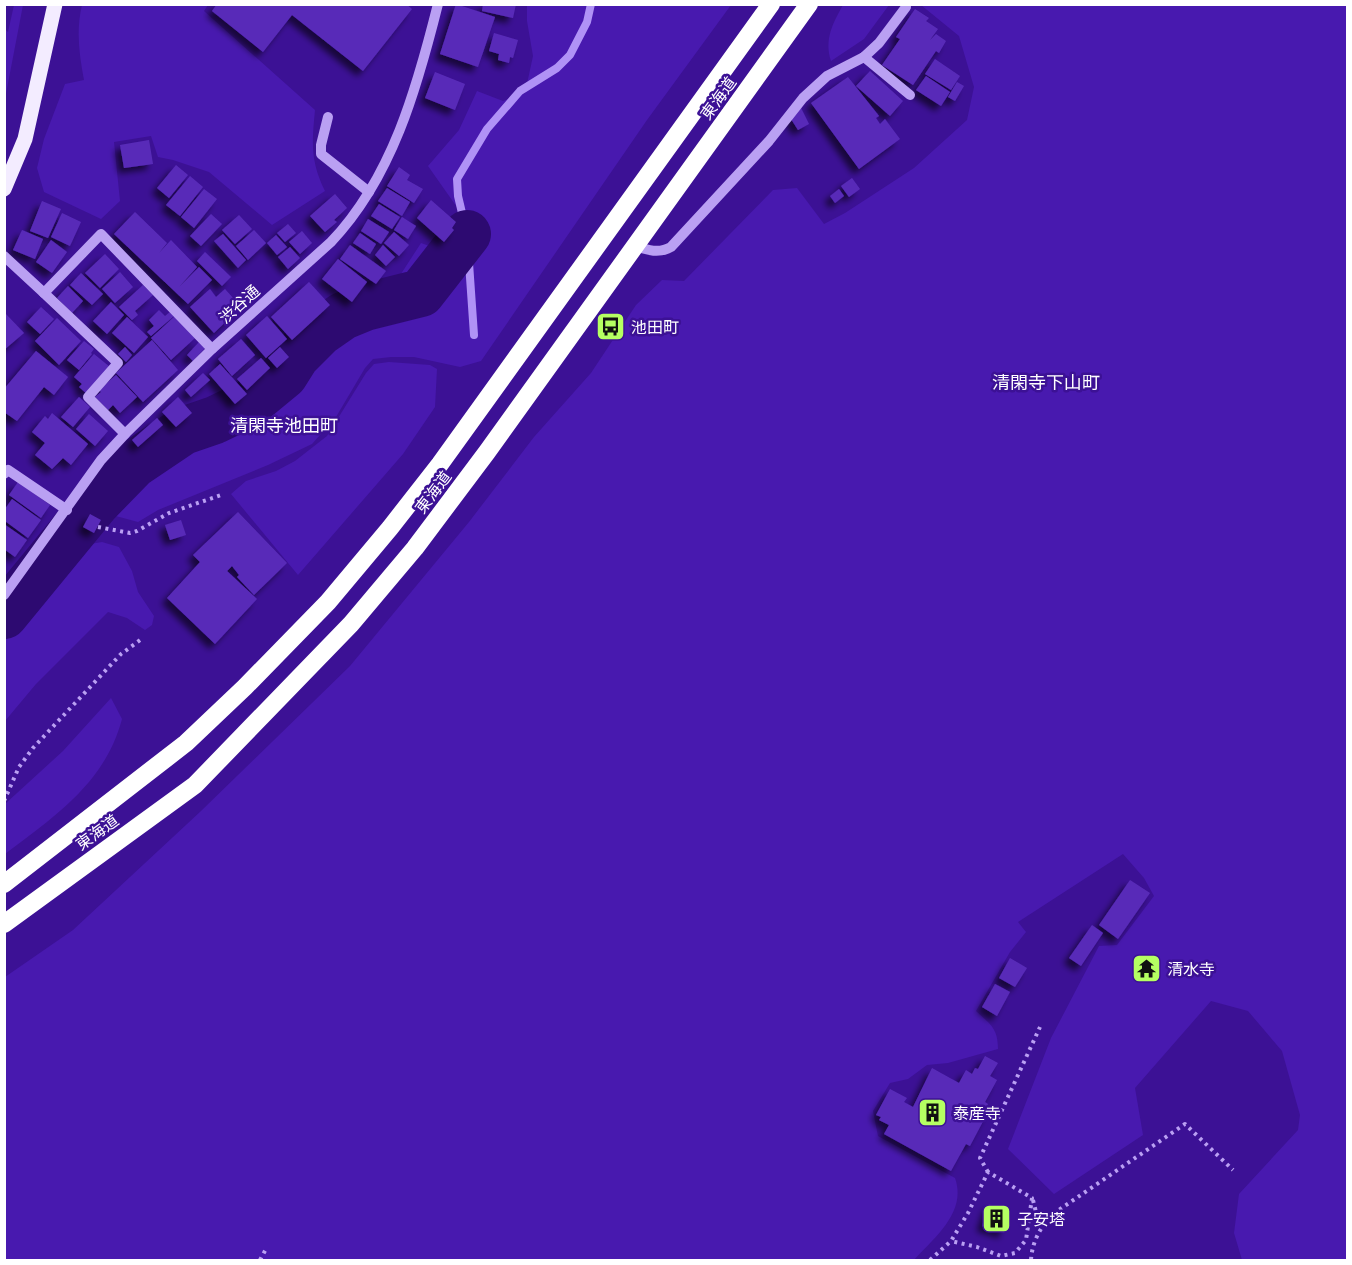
<svg xmlns="http://www.w3.org/2000/svg" width="1352" height="1265" font-family="'IBM Plex Sans','Noto Sans JP',sans-serif">
<style>
.green{fill:#4819af}
.lines{fill:none;stroke-linecap:round;stroke-linejoin:round}
.stream{stroke:#b092f6;stroke-width:8}
.river{stroke:#2d0a71;stroke-width:48}
.building{fill:#592cb8;filter:url(#shadow)}
.path{stroke:#baa0f3;stroke-width:4;stroke-dasharray:3 4.5;stroke-linecap:butt}
.minor{stroke:#baa0f3;stroke-width:10}
.major{stroke:#f3ecff;stroke-width:15}
.highway{stroke:#fff;stroke-width:18}
.labels{text-anchor:middle;dominant-baseline:central;stroke-width:5;stroke-linejoin:round;paint-order:stroke}
.street-label{font-size:16px;fill:#fff;stroke:#3c1195}
.poi-label{font-size:16px;fill:#fff;stroke:#3c1195;text-anchor:start}
.neighbourhood-label{font-size:18px;fill:#fff;stroke:#3c1195}
</style>
<defs>
<filter id="shadow"><feDropShadow dx="-5.5" dy="5.5" stdDeviation="3" flood-color="#0009"/></filter>
</defs>
<rect width="100%" height="100%" fill="#3c1195"/>
<!-- green -->
<g class="green">
<polygon points="14,5 23,5 5,99 5,29 8,32"/>
<path d="M 82,5 L 208,5 L 204,11 L 315,110 C 312,142 310,161 325,191 L 272,225 L 209,172 L 173,160 L 158,157 L 151,136 L 114,142 L 120,201 L 101,219 L 44,192 L 37,168 L 44,139 L 65,84 L 84,80 C 79,54 76,30 82,5 Z"/>
<polygon points="527,5 731,5 647,120 481,361 460,367 414,357 391,357 373,359 365,368 336,417 312,444 268,465 158,510 138,522 112,515 101,504 137,470 193,428 240,413 283,383 320,343 360,317 388,294 421,243 449,253 466,220 428,166 459,130 477,91 503,101 525,93 533,56 527,21"/>
<path d="M 843,5 L 889,5 L 864,39 L 831,61 C 824,39 833,23 843,5 Z"/>
<path d="M 921,5 L 1347,5 L 1347,1260 L 1242,1260 L 1234,1233 L 1239,1194 L 1298,1130 L 1300,1115 L 1282,1051 L 1248,1011 L 1211,1001 L 1135,1088 L 1143,1135 L 1054,1194 L 1008,1149 L 1051,1038 L 1099,946 L 1117,945 L 1154,896 L 1144,878 L 1123,854 L 1018,922 L 1026,932 L 1010,952 L 976,1011 C 990,1024 998,1028 998,1049 L 948,1063 L 927,1065 L 908,1079 L 890,1083 L 873,1111 L 878,1136 L 955,1178 C 967,1212 935,1237 914,1260 L 5,1260 L 5,977 L 73,930 L 201,811 L 350,666 L 469,522 L 534,437 L 591,373 L 636,305 L 662,280 L 684,281 L 773,190 L 797,188 L 824,224 L 845,213 L 914,168 L 967,120 L 974,87 L 959,36 Z"/>
<polygon points="389,362 430,365 437,369 435,407 403,454 298,575 231,494 246,481 276,471 295,461 327,436 366,373 374,364"/>
<polygon points="102,542 119,547 132,571 138,592 154,616 152,625 145,630 127,618 108,612 36,684 5,721 5,629 32,601 73,547"/>
<path d="M 111,698 L 122,719 C 105,783 55,816 5,854 L 5,804 L 63,751 Z"/>
</g>
<g class="lines">
<!-- stream -->
<polyline class="stream" points="474,335 467,234 458,196 457,179 487,129 520,91 557,68 570,55 587,22 591,4"/>
<!-- river -->
<polyline class="river" points="4,615 96,503 134,464 183,431 215,420 250,403 284,375 296,356 320,332 343,316 365,307 421,293 467,234"/>
</g>
<!-- building -->
<g class="building">
<polygon points="217,4 406,4 412,9 363,71 292,15 263,52 212,11"/>
<polygon points="456,4 495,17 478,67 440,54"/>
<polygon points="483,4 516,4 513,18 482,11"/>
<polygon points="915,9 929,18 926,21 938,29 930,40 936,34 946,41 939,53 936,51 913,85 882,65 900,39 896,37"/>
<polygon points="494,33 518,40 513,58 510,57 509,63 498,60 499,54 489,51"/>
<polygon points="935,59 960,76 951,90 925,74"/>
<polygon points="870,71 903,101 890,116 856,86"/>
<polygon points="435,72 465,84 455,110 425,98"/>
<polygon points="926,76 950,92 941,106 916,90"/>
<polygon points="848,77 879,116 876,118 880,124 885,119 900,139 859,169 811,103"/>
<polygon points="957,82 964,86 955,101 948,97"/>
<polygon points="801,108 809,124 798,130 791,119"/>
<polygon points="149,140 153,164 124,168 120,145"/>
<polygon points="176,165 188,175 169,198 157,188"/>
<polygon points="399,167 410,175 407,180 423,189 414,203 387,186"/>
<polygon points="190,176 203,187 180,216 166,205"/>
<polygon points="852,178 860,189 849,197 841,186"/>
<polygon points="387,188 410,202 402,216 378,201"/>
<polygon points="204,189 217,199 194,228 181,217"/>
<polygon points="839,189 844,196 835,203 830,196"/>
<polygon points="335,194 347,208 334,220 337,222 325,232 310,216"/>
<polygon points="431,200 456,222 452,228 454,230 444,242 417,218"/>
<polygon points="42,201 61,209 48,238 30,231"/>
<polygon points="379,204 400,217 392,229 371,216"/>
<polygon points="135,212 167,243 159,253 171,240 197,267 179,287 199,267 212,280 188,304 114,234"/>
<polygon points="62,213 81,222 70,246 51,237"/>
<polygon points="211,214 222,224 201,246 190,236"/>
<polygon points="239,215 252,229 235,244 222,230"/>
<polygon points="402,217 416,226 408,239 394,230"/>
<polygon points="368,219 389,232 381,244 361,231"/>
<polygon points="288,224 296,233 285,242 277,233"/>
<polygon points="22,230 43,239 35,259 13,250"/>
<polygon points="254,230 266,243 248,260 236,246"/>
<polygon points="302,231 312,243 300,254 289,242"/>
<polygon points="394,232 409,245 399,256 384,243"/>
<polygon points="360,233 376,244 370,254 353,243"/>
<polygon points="223,234 246,260 238,268 214,241"/>
<polygon points="276,235 287,247 277,255 267,243"/>
<polygon points="51,240 67,252 52,273 36,262"/>
<polygon points="350,245 386,271 376,284 340,259"/>
<polygon points="383,245 395,257 386,266 375,255"/>
<polygon points="290,247 300,258 288,269 278,257"/>
<polygon points="205,252 231,277 222,286 197,261"/>
<polygon points="105,254 119,269 100,288 85,273"/>
<polygon points="338,259 367,282 352,302 322,279"/>
<polygon points="120,272 133,287 115,303 102,289"/>
<polygon points="81,273 103,294 92,305 70,285"/>
<polygon points="309,282 330,305 292,340 271,317"/>
<polygon points="143,285 153,295 135,311 138,315 132,320 119,307"/>
<polygon points="68,286 83,301 72,313 57,298"/>
<polygon points="210,289 216,297 225,289 241,307 214,333 190,307"/>
<polygon points="111,302 124,315 107,334 93,321"/>
<polygon points="41,307 54,319 40,334 27,322"/>
<polygon points="159,310 165,316 170,312 174,316 151,336 147,332 154,326 149,320"/>
<polygon points="6,314 24,333 4,350 4,316"/>
<polygon points="175,316 195,338 171,360 151,338"/>
<polygon points="267,316 287,339 266,358 246,335"/>
<polygon points="127,317 148,337 134,353 112,333"/>
<polygon points="57,318 81,341 59,365 35,341"/>
<polygon points="241,339 255,355 232,376 218,359"/>
<polygon points="152,340 178,370 143,402 116,373"/>
<polygon points="84,341 94,349 91,353 92,354 79,370 67,360"/>
<polygon points="199,342 205,348 193,361 187,355"/>
<polygon points="125,347 132,355 126,362 118,354"/>
<polygon points="280,347 289,357 277,368 268,358"/>
<polygon points="36,351 68,377 54,395 44,387 17,421 4,412 4,389"/>
<polygon points="94,354 110,367 87,394 79,387 82,384 74,377"/>
<polygon points="261,358 270,368 247,390 237,379"/>
<polygon points="220,364 247,394 235,404 209,374"/>
<polygon points="203,373 210,380 191,397 185,390"/>
<polygon points="116,375 137,397 120,413 113,405 108,410 95,397 101,392 99,390"/>
<polygon points="79,397 90,407 73,427 61,417"/>
<polygon points="178,397 192,413 176,427 162,412"/>
<polygon points="52,413 88,444 71,465 63,458 52,469 35,455 45,443 32,432 45,416 48,419"/>
<polygon points="89,414 108,431 95,446 76,429"/>
<polygon points="157,418 163,425 138,447 132,440"/>
<polygon points="18,482 50,505 41,518 9,495"/>
<polygon points="12,499 41,520 28,538 5,521 5,509"/>
<polygon points="238,512 287,563 254,595 237,577 239,575 232,566 227,571 257,599 215,644 167,598 200,562 193,555"/>
<polygon points="90,514 101,520 94,533 83,527"/>
<polygon points="181,520 186,535 170,540 165,525"/>
<polygon points="4,524 27,540 15,557 4,549"/>
<polygon points="1130,880 1150,893 1118,939 1099,925"/>
<polygon points="1092,925 1103,933 1081,966 1069,958"/>
<polygon points="1010,958 1027,968 1015,987 999,978"/>
<polygon points="995,984 1010,992 997,1016 982,1007"/>
<polygon points="985,1056 998,1063 990,1076 997,1080 985,1102 988,1104 985,1110 988,1112 970,1146 966,1144 951,1171 884,1134 889,1125 879,1120 881,1117 876,1115 890,1089 907,1098 904,1102 913,1107 932,1068 959,1083 966,1070 972,1074 975,1068 978,1069"/>
<polygon points="989,1204 1010,1211 1004,1233 982,1226"/>
</g>
<g class="lines">
<!-- path -->
<g class="path">
<polyline points="98,527 130,533 137,531 169,513 224,494"/>
<polyline points="4,801 19,767 33,748 121,654 143,638"/>
<polyline points="988,1172 980,1158 1040,1027"/>
<polyline points="1033,1200 1040,1228"/>
<polyline points="260,1260 266,1249"/>
<polyline points="930,1260 951,1241 968,1213 988,1172 1032,1198 1026,1240 1015,1253 1001,1256 977,1247 951,1241"/>
<path d="M 1031,1260 C 1032,1243 1039,1230 1050,1216 L 1185,1124 L 1233,1170"/>
</g>
<!-- minor -->
<g class="minor">
<polyline points="864,57 879,43 906,7"/>
<polyline points="328,117 321,145 321,154 369,192"/>
<path d="M 634,246 C 647,250 659,254 671,247 L 769,141 L 803,98 L 827,76 L 864,57 L 910,95"/>
<polyline points="4,256 44,293 101,234 212,349"/>
<polyline points="44,293 118,363 88,397 125,434"/>
<polyline points="4,474 8,470 67,510"/>
<path d="M 4,595 L 101,460 L 125,434 L 212,349 L 331,242 C 392,178 417,88 438,4"/>
</g>
<!-- major -->
<polyline class="major" points="4,189 25,139 55,4"/>
<!-- highway -->
<g class="highway">
<polyline points="4,884 186,743 245,687 328,602 390,528 440,464 771,4"/>
<polyline points="4,924 195,785 351,624 415,548 487,452 809,4"/>
</g>
</g>
<!-- icons -->
<defs>
<symbol id="bus-square" viewBox="-11 -11 22 22"><rect x="-9" y="-9" width="18" height="18" rx="4" fill="#b5ff62" stroke="#3c1195"/><path d="M-5-6H5V4H4V6H2V4H-2V6H-4V4H-5ZM-3.5-4V0h7V-4ZM-3.5 1.2v1.5H-2V1.2ZM2 1.2v1.5H3.5V1.2Z" fill="#111"/></symbol>
<symbol id="temple-square" viewBox="-11 -11 22 22"><rect x="-9" y="-9" width="18" height="18" rx="4" fill="#b5ff62" stroke="#3c1195"/><path d="M0-6L5-2H3V0L6.5 2.5H4V6H1.5V3h-3V6H-4V2.5H-6.5L-3 0V-2H-5Z" fill="#111"/></symbol>
<symbol id="building-square" viewBox="-11 -11 22 22"><rect x="-9" y="-9" width="18" height="18" rx="4" fill="#b5ff62" stroke="#3c1195"/><path d="M-4-6H4V6H1V3H-1V6H-4ZM-2.5-4.3h1.7v1.8h-1.7ZM.8-4.3h1.7v1.8H.8ZM-2.5-1h1.7V.8h-1.7ZM.8-1h1.7V.8H.8Z" fill="#111"/></symbol>
</defs>
<g fill-rule="evenodd">
<use href="#bus-square" x="594" y="310" width="33" height="33"/>
<use href="#temple-square" x="1130" y="952" width="33" height="33"/>
<use href="#building-square" x="916" y="1096" width="33" height="33"/>
<use href="#building-square" x="980" y="1202" width="33" height="33"/>
</g>
<g class="labels">
<!-- street labels -->
<g class="street-label">
<text transform="translate(718 98) rotate(-54)">東海道</text>
<text transform="translate(239 304) rotate(-42)">渋谷通</text>
<text transform="translate(433 492) rotate(-53)">東海道</text>
<text transform="translate(97 832) rotate(-36)">東海道</text>
</g>
<!-- poi labels -->
<g class="poi-label">
<text x="631" y="327">池田町</text>
<text x="1167" y="969">清水寺</text>
<text x="953" y="1113">泰産寺</text>
<text x="1017" y="1219">子安塔</text>
</g>
<!-- neighbourhood labels -->
<g class="neighbourhood-label">
<text x="1046" y="382">清閑寺下山町</text>
<text x="284" y="425">清閑寺池田町</text>
</g>
</g>
<!-- border -->
<rect width="1352" height="1265" fill="none" stroke="#ffffff" stroke-width="12"/>
</svg>
